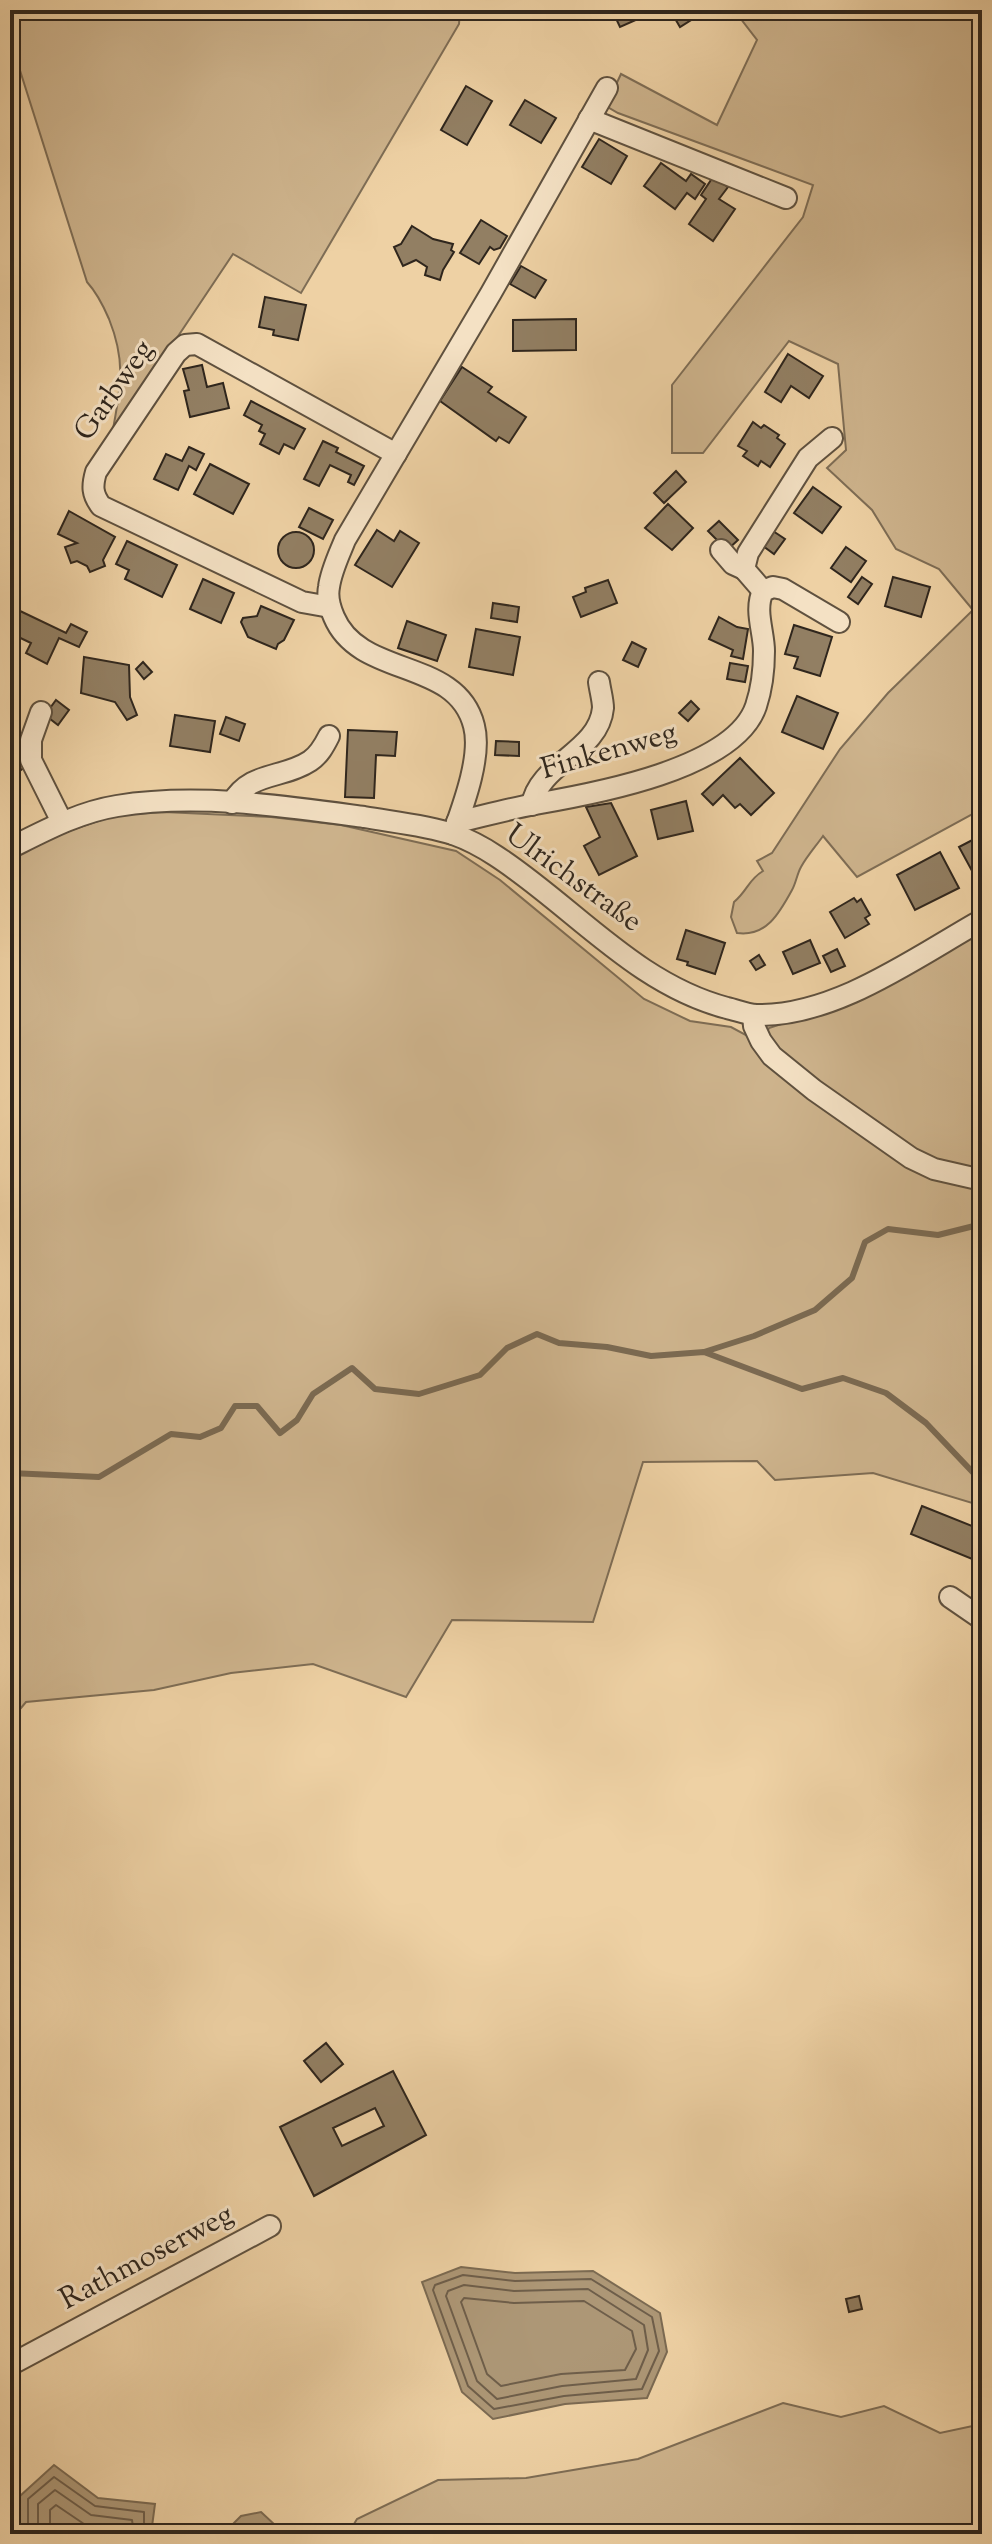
<svg xmlns="http://www.w3.org/2000/svg" width="992" height="2544" font-family="'Sorts Mill Goudy',serif">
<style>
.green{fill:#ceb48d;stroke:#7e6d55;stroke-width:2}
.water{fill:#ad9776;stroke:#7b6a52;stroke-width:2}
.lines{fill:none;stroke-linecap:round;stroke-linejoin:round}
.shore{stroke:#6e5e4a;stroke-width:2}
.stream{stroke:#7b6a52;stroke-width:6}
.building{fill:#927f63;stroke:#2f261d;stroke-width:2;fill-rule:evenodd}
.minor-casing{stroke:#5f513f;stroke-width:24}
.minor{stroke:#f4e1c4;stroke-width:20}
.labels{text-anchor:middle;dominant-baseline:central;stroke-width:6;stroke-linejoin:round;paint-order:stroke}
.street-label{font-size:30px;fill:#2f261d;stroke:#f4e1c4}
</style>
<rect width="100%" height="100%" fill="#eed1a4"/>
<filter id="stains"><feTurbulence type="fractalNoise" baseFrequency=".0025" numOctaves="4"/><feColorMatrix values="0 0 0 0 .2 0 0 0 0 .09 0 0 0 0 .02 0 0 0 .5 -.17"/></filter>
<radialGradient id="worn" r=".72"><stop offset=".6" stop-color="#630" stop-opacity="0"/><stop offset="1" stop-color="#630" stop-opacity=".3"/></radialGradient>
<!-- green -->
<g class="green">
<path d="M 10,10 L 460,10 L 459,24 L 301,293 L 233,254 L 112,435 C 120,389 127,364 109,319 C 103,305 97,293 87,282 L 11,42 Z"/>
<path d="M 734,10 L 982,10 L 982,809 L 857,877 L 823,836 C 816,846 807,856 801,867 C 797,874 796,883 792,890 C 779,914 766,937 737,933 L 731,917 L 734,902 C 748,890 748,880 763,871 L 757,861 L 772,853 L 840,749 L 888,693 L 973,610 L 939,569 L 896,549 L 872,510 L 827,468 L 846,450 L 838,364 L 789,341 L 703,453 L 672,453 L 672,385 L 803,217 L 813,185 L 618,113 L 606,106 L 621,74 L 717,125 L 757,40 Z"/>
<polygon points="164,812 271,817 341,825 456,851 500,880 644,999 690,1021 731,1027 753,1039 766,1034 769,1028 837,1006 982,930 982,1506 873,1473 775,1480 757,1461 643,1462 593,1622 452,1620 406,1697 313,1664 231,1673 154,1690 26,1702 10,1721 10,858 45,839 116,815"/>
<path d="M 783,2403 L 841,2417 L 884,2406 L 940,2433 L 982,2424 L 982,2534 L 850,2534 C 824,2526 807,2528 780,2534 L 348,2534 L 357,2519 L 438,2480 L 526,2478 L 638,2459 Z"/>
</g>
<!-- water -->
<g class="water">
<polygon points="461,2267 515,2273 593,2271 660,2313 667,2352 647,2398 565,2404 493,2419 462,2392 422,2282"/>
<polygon points="54,2465 98,2498 155,2504 151,2534 20,2534 20,2496"/>
<polygon points="261,2512 274,2524 279,2534 223,2534 241,2516"/>
</g>
<g class="lines">
<!-- shore -->
<g class="shore">
<polygon points="463,2275 515,2281 591,2279 652,2317 659,2351 642,2389 564,2396 494,2409 468,2386 433,2290 435,2285"/>
<polygon points="464,2285 514,2291 588,2289 644,2325 648,2350 636,2379 562,2386 497,2399 477,2381 446,2296 448,2291"/>
<polygon points="464,2298 514,2303 584,2301 632,2331 636,2349 625,2370 561,2374 501,2386 487,2374 461,2302"/>
<polyline points="28,2534 28,2499 54,2477 95,2506 144,2512 144,2534"/>
<polyline points="38,2534 38,2504 55,2490 91,2515 132,2520 134,2534"/>
<polyline points="50,2534 50,2510 56,2505 87,2526 118,2531 121,2534"/>
</g>
<!-- stream -->
<g class="stream">
<polyline points="704,1352 754,1336 815,1310 852,1278 865,1242 888,1229 938,1235 982,1224"/>
<polyline points="10,1473 99,1477 171,1434 200,1437 221,1428 235,1406 257,1406 280,1433 297,1420 313,1394 352,1368 375,1389 419,1394 480,1375 507,1348 537,1334 559,1343 607,1347 651,1356 704,1352 802,1389 843,1378 886,1393 926,1423 982,1482"/>
</g>
</g>
<!-- building -->
<g class="building">
<polygon points="612,10 644,10 647,15 620,27"/>
<polygon points="670,10 707,10 680,27"/>
<polygon points="466,86 492,101 467,145 441,130"/>
<polygon points="525,100 556,118 541,143 510,125"/>
<polygon points="599,139 627,156 611,184 582,167"/>
<polygon points="661,163 686,181 691,174 705,184 695,199 687,193 675,209 644,186"/>
<polygon points="713,177 728,187 719,199 735,209 713,241 689,224 706,199 701,195"/>
<polygon points="481,220 507,236 500,248 494,250 490,247 479,264 460,253"/>
<polygon points="412,226 433,239 453,244 451,250 454,252 443,270 440,280 425,275 427,267 416,260 403,266 394,247 401,244"/>
<polygon points="521,266 546,280 535,298 510,284"/>
<polygon points="265,297 306,305 298,340 273,335 274,330 259,327"/>
<polygon points="576,319 576,350 513,351 513,320"/>
<polygon points="788,354 823,376 809,398 791,386 781,402 765,392"/>
<polygon points="202,365 207,387 223,383 229,408 190,417 184,391 189,390 183,369"/>
<polygon points="462,367 492,387 488,392 526,417 509,443 499,437 496,441 440,401"/>
<polygon points="251,401 305,429 294,449 284,444 279,454 260,444 265,434 259,431 262,425 244,415"/>
<polygon points="753,422 761,428 764,425 779,435 777,438 785,444 770,467 761,461 758,466 743,456 747,451 738,446"/>
<polygon points="323,441 338,448 336,452 364,466 354,485 348,482 351,475 330,465 319,486 304,479"/>
<polygon points="189,447 204,454 196,470 189,466 178,490 154,479 166,454 182,461"/>
<polygon points="210,464 249,484 233,514 194,494"/>
<polygon points="676,471 686,482 664,503 654,493"/>
<polygon points="813,487 841,507 822,533 794,513"/>
<polygon points="668,504 693,528 672,550 645,528"/>
<polygon points="309,508 333,520 323,539 299,527"/>
<polygon points="69,511 115,537 103,560 105,566 90,572 87,566 77,561 71,563 65,547 77,543 58,534"/>
<polygon points="719,521 738,540 727,550 708,531"/>
<polygon points="377,530 394,541 400,531 419,543 392,587 355,565"/>
<polygon points="773,531 785,539 774,554 763,546"/>
<circle cx="296" cy="550" r="18"/>
<polygon points="127,541 177,565 162,597 125,579 129,570 116,564"/>
<polygon points="846,547 866,561 851,582 831,568"/>
<polygon points="862,577 872,584 858,604 848,597"/>
<polygon points="893,577 930,587 921,617 885,606"/>
<polygon points="203,579 234,593 221,623 190,609"/>
<polygon points="608,580 617,603 581,617 573,597 586,592 585,588"/>
<polygon points="493,603 519,607 517,622 491,618"/>
<polygon points="261,606 294,620 284,640 278,644 276,649 248,637 241,622 243,618 257,616"/>
<polygon points="18,610 66,633 71,624 87,632 79,647 59,638 47,664 26,653 31,643 10,633 10,627"/>
<polygon points="719,617 737,627 748,629 743,659 731,656 733,650 709,639"/>
<polygon points="407,621 446,635 437,661 398,648"/>
<polygon points="794,625 832,637 820,676 794,668 798,657 785,654"/>
<polygon points="476,629 520,637 513,675 469,667"/>
<polygon points="632,642 646,649 638,667 623,660"/>
<polygon points="84,657 129,665 130,697 137,715 127,720 115,702 81,693"/>
<polygon points="143,662 152,672 144,679 136,669"/>
<polygon points="730,663 748,666 745,682 727,679"/>
<polygon points="797,696 838,713 823,749 782,732"/>
<polygon points="56,700 69,710 58,725 45,715"/>
<polygon points="691,701 699,709 688,721 679,713"/>
<polygon points="175,715 215,721 210,752 170,746"/>
<polygon points="226,717 245,724 239,741 220,734"/>
<polygon points="348,730 397,732 395,756 376,755 374,798 345,797"/>
<polygon points="496,741 519,742 519,756 495,755"/>
<polygon points="11,747 25,767 10,778 10,748"/>
<polygon points="740,758 774,793 751,815 740,804 735,808 723,795 713,805 702,794"/>
<polygon points="686,801 693,831 658,839 651,810"/>
<polygon points="611,803 637,856 599,875 584,846 600,837 586,807"/>
<polygon points="982,835 982,878 977,880 959,847"/>
<polygon points="940,852 959,888 915,910 897,875"/>
<polygon points="854,898 857,902 861,899 870,915 865,918 869,924 845,938 830,912"/>
<polygon points="686,930 725,943 715,974 687,965 688,962 677,959"/>
<polygon points="810,940 820,963 793,974 783,952"/>
<polygon points="837,949 845,966 831,972 823,956"/>
<polygon points="759,955 765,965 756,970 750,961"/>
<polygon points="922,1506 982,1530 982,1563 911,1534"/>
<polygon points="326,2043 343,2064 321,2082 304,2061"/>
<path d="M 393,2071 L 426,2135 L 314,2196 L 280,2127 ZM 375,2108 L 384,2126 L 342,2146 L 333,2128 Z"/>
<polygon points="859,2296 862,2309 849,2312 846,2299"/>
</g>
<g class="lines">
<defs>
<g id="minor">
<polyline points="589,119 786,198"/>
<polyline points="721,550 733,564 744,569"/>
<polyline points="763,591 744,569 748,553 808,458 832,438"/>
<path d="M 330,607 L 302,602 L 101,506 C 92,494 92,486 96,472 L 176,353 L 185,345 L 197,344 L 396,454"/>
<polyline points="41,712 31,740 31,760 62,822"/>
<path d="M 232,803 C 250,771 283,779 310,761 C 319,755 324,746 329,736"/>
<path d="M 532,805 C 538,764 599,752 603,708 C 603,700 600,690 599,682"/>
<path d="M 457,822 C 483,816 509,809 535,804 C 593,794 735,769 756,706 C 762,688 764,670 764,651 C 764,632 754,610 763,591 L 773,587 L 783,589 L 839,622"/>
<path d="M 453,834 C 463,806 482,756 474,726 C 457,657 360,679 334,617 C 330,608 327,597 329,587 C 331,571 339,555 345,540 L 491,293 L 607,88"/>
<path d="M 10,848 C 44,831 79,812 117,806 C 197,793 283,806 364,817 C 393,822 425,825 453,834 C 467,839 484,848 496,856 C 573,906 635,984 727,1008 C 736,1010 746,1014 756,1015 C 835,1017 916,957 982,920"/>
<polyline points="753,1015 754,1026 761,1041 772,1056 814,1090 911,1158 934,1169 982,1180"/>
<polyline points="950,1597 982,1619"/>
<polyline points="10,2365 270,2226"/>
</g>
</defs>
<!-- minor casing -->
<use href="#minor" class="minor-casing"/>
<!-- minor -->
<use href="#minor" class="minor"/>
</g>
<g class="labels">
<!-- street labels -->
<g class="street-label">
<text transform="translate(115 391) rotate(-55)">Garbweg</text>
<text transform="translate(609 752) rotate(-16)">Finkenweg</text>
<text transform="translate(573 879) rotate(36)">Ulrichstraße</text>
<text transform="translate(147 2258) rotate(-28)">Rathmoserweg</text>
</g>
</g>
<!-- margin -->
<rect width="992" height="2544" fill="none" stroke="#eed1a4" stroke-width="40"/>
<rect x="12" y="12" width="968" height="2520" fill="none" stroke="#2f261d" stroke-width="4"/>
<rect x="20" y="20" width="952" height="2504" fill="none" stroke="#2f261d" stroke-width="2"/>
<rect width="100%" height="100%" filter="url(#stains)"/>
<rect width="100%" height="100%" fill="url(#worn)"/>
</svg>
